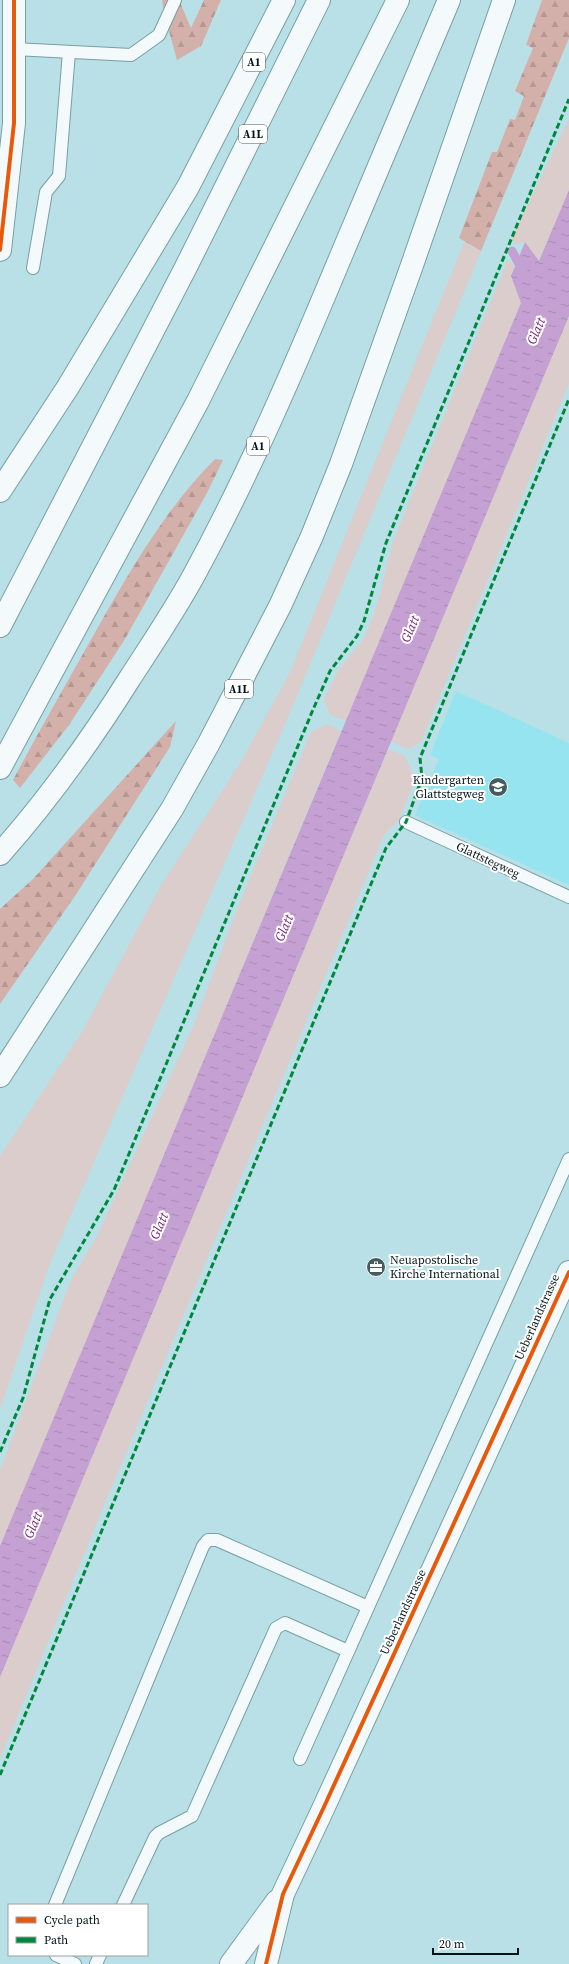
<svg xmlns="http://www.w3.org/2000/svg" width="569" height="1964" font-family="'Source Serif 4',serif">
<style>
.built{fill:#96e4ef}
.grass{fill:#dbcdcb}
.forest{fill:url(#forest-firs)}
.water{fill:url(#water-ripples)}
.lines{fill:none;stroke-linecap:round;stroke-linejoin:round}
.stream{stroke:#c5a0d2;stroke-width:9}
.lane-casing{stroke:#789fa3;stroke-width:14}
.street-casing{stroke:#789fa3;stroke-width:24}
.secondary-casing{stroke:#789fa3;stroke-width:24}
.highway-casing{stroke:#789fa3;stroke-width:24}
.lane{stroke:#f4fafb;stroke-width:12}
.street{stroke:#f4fafb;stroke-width:22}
.secondary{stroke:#f4fafb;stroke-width:22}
.highway{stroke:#f4fafb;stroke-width:22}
.quiet{stroke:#00873e;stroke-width:3;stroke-dasharray:6 3;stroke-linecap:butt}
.cycleway-casing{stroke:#fff;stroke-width:6}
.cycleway{stroke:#e8590c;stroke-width:4}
.labels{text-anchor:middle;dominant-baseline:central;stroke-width:4;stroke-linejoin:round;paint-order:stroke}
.shield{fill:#fff;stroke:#4e5b5d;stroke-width:1}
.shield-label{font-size:11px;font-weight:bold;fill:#021518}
.poi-label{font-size:12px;fill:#021518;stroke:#fff;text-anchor:end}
.street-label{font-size:12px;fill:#021518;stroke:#fff}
.water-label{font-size:13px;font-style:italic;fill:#6f1b6f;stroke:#fff}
</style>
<defs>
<pattern id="forest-firs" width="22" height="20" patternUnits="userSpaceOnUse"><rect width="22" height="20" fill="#d4b0ab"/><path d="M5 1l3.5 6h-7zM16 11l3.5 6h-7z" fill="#b49692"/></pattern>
<pattern id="water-ripples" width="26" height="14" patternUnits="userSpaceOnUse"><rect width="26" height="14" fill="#c5a0d2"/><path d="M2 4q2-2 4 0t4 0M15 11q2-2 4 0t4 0" fill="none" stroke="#a889b4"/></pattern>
</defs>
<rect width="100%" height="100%" fill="#b8e0e6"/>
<!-- built -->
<polygon class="built" points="456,691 569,743 569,885 415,815 439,759 430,755"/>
<!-- grass -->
<g class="grass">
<polygon points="569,119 569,190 539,261 525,242 516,244 511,240"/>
<polygon points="464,242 481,251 289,715 50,1263 0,1410 0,1156 82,1032 160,887 242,760 290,672"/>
<polygon points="508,259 514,266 511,276 521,303 346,721 330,715 324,699 339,669 365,637 378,602 392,544"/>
<polygon points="569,316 569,383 421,742 408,749 391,741"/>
<polygon points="327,724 341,731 0,1548 0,1471 45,1349 70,1282 98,1234 193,1027 240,902 311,732"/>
<polygon points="388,749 405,756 415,780 399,820 384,835 98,1520 0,1759 0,1676"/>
</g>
<!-- forest -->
<g class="forest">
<polygon points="162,0 179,0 191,28 204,0 221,0 201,46 177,60 164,13"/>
<polygon points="542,0 569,0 569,38 481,251 459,238 492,152 497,152 510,119 515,120 524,96 515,91 533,48 526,45"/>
<path d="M 215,459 L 223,460 L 207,493 L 125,639 L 69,725 L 20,788 L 13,780 C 40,729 69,679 97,629 C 131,569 166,508 215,459 Z"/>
<polygon points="176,721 170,747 75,896 0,1004 0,909 33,879"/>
</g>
<!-- water -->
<polygon class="water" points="569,190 569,316 0,1677 0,1546 521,303 511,276 525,242 539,261"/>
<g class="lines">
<!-- stream -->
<polyline class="stream" points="512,251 523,271"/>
<defs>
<g id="lane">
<polyline points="14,49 131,55 159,35 175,0"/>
<polyline points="33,268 46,192 59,176 69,52"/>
<polyline points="406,822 569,897"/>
<polyline points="300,1759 569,1159"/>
<polyline points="55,1905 203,1546 208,1540 217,1540 368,1607"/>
<polyline points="123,1905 155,1837 159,1833 192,1816 276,1628 285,1623 348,1651"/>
<polyline points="56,1955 75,1964"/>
<polyline points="96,1964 100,1955"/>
</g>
<polyline id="street" points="0,250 14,123 14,0"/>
<g id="secondary">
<polyline points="231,1964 277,1901"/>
<polyline points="266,1964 283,1894 323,1809 569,1272"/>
</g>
<g id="highway">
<polyline points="0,491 68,387 188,187 284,0"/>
<polyline points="0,626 186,267 319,0"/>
<polyline points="0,768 198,401 398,0"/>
<path d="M 0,854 C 48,800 91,740 130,678 C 152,644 175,610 194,575 C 250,472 296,364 341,256 C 377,171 413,85 449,0"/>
<polyline points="0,1076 172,809 209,743 280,606 312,536 341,464 411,268 504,0"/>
</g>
</defs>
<!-- lane casing -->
<use href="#lane" class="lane-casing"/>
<!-- street casing -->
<use href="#street" class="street-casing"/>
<!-- secondary casing -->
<use href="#secondary" class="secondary-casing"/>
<!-- highway casing -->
<use href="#highway" class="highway-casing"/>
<!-- lane -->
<use href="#lane" class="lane"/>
<!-- street -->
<use href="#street" class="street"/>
<!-- secondary -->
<use href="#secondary" class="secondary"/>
<!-- highway -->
<use href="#highway" class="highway"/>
<!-- quiet -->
<g class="quiet">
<polyline points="0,1452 23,1398 50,1299 114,1190 312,712 330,671 357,636 364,621 386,543 569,99"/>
<polyline points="0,1775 386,848 406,822 422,778 420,758 569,399"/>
</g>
<defs>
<g id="cycleway">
<polyline points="0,250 14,123 14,0"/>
<polyline points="266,1964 283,1894 323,1809 569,1272"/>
</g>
</defs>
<!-- cycleway casing -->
<use href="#cycleway" class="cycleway-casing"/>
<!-- cycleway -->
<use href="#cycleway" class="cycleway"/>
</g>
<!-- icons -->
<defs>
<symbol id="school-disc" viewBox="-11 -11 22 22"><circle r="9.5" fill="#425c60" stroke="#fff"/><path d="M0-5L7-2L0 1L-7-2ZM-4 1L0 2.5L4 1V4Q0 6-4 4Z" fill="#fff"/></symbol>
<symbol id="office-disc" viewBox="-11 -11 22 22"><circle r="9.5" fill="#425c60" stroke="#fff"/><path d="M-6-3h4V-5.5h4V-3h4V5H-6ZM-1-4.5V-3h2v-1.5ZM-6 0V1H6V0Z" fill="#fff"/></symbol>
</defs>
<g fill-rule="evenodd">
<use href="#school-disc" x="487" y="776" width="22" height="22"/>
<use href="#office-disc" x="365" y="1256" width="22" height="22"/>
</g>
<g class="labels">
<!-- shield labels -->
<g class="shield">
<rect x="243" y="53" width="22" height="18" rx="3"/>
<rect x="239" y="125" width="28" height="18" rx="3"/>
<rect x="247" y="437" width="22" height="18" rx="3"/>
<rect x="225" y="680" width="28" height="18" rx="3"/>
</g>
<g class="shield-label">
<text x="254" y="62">A1</text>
<text x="253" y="134">A1L</text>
<text x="258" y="446">A1</text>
<text x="239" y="689">A1L</text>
</g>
<!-- poi labels -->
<g class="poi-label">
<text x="484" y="780">Kindergarten<tspan x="484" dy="14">Glattstegweg</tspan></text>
<text x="390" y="1260" text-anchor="start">Neuapostolische<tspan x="390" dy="14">Kirche International</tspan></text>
</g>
<!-- street labels -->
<g class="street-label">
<text transform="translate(488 860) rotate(25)">Glattstegweg</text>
<text transform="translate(537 1317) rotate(-66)">Ueberlandstrasse</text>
<text transform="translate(403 1612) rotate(-65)">Ueberlandstrasse</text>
</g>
<!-- water labels -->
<g class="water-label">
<text transform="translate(536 331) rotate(-67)">Glatt</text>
<text transform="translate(410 629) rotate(-67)">Glatt</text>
<text transform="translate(284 928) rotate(-67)">Glatt</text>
<text transform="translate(159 1226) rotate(-67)">Glatt</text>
<text transform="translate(33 1525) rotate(-67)">Glatt</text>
</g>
</g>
<!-- legend -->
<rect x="8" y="1904" width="140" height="52" fill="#ffffff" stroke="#9aa1a3"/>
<rect x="16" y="1917" width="20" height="6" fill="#e8590c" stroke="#9aa1a3"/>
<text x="44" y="1924" font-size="12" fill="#021518">Cycle path</text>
<rect x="16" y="1937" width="20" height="6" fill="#00873e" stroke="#9aa1a3"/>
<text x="44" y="1944" font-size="12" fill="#021518">Path</text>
<!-- scale -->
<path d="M433 1948v6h85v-6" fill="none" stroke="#021518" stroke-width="2"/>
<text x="439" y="1948" font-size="12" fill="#021518" stroke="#ffffff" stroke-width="3" paint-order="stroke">20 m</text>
</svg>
